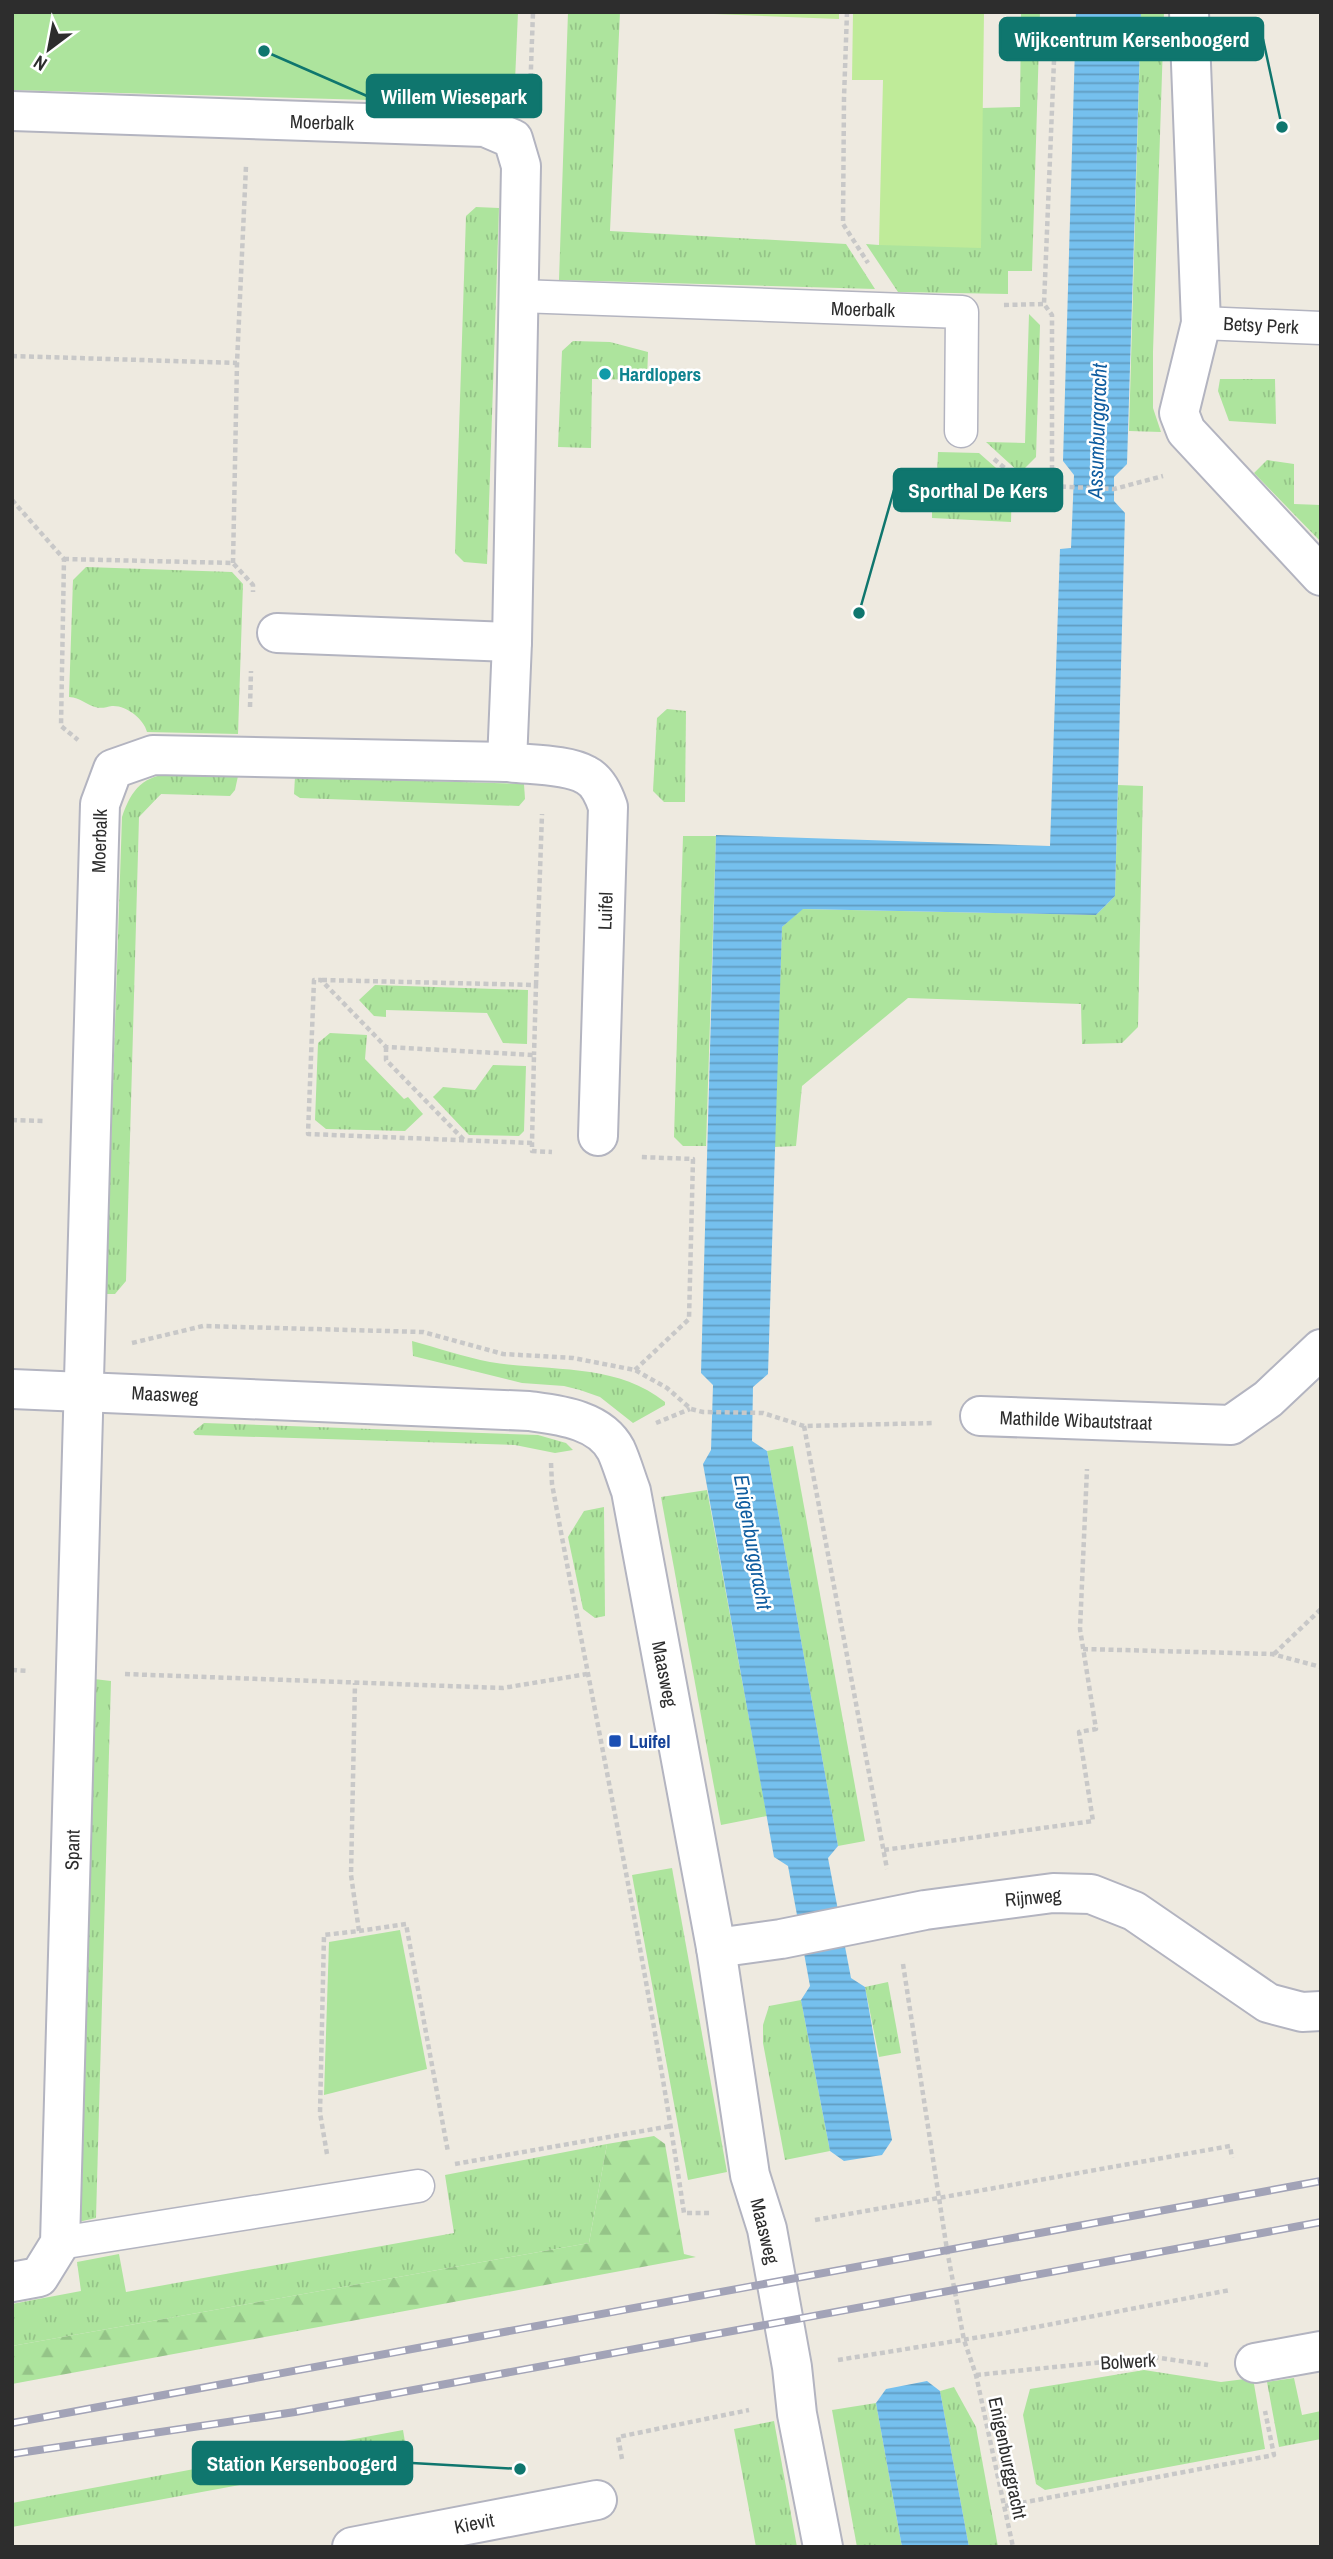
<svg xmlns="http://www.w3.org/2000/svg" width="1333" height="2559" font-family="'Archivo Narrow',sans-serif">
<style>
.grass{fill:url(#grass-tufts)}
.forest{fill:url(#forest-firs)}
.park{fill:#ade49d}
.pitch{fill:#bfeb99}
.water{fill:url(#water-rules)}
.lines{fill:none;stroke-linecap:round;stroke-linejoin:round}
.lane-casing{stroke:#b3b4c0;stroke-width:35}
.street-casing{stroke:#b3b4c0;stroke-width:42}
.secondary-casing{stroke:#b3b4c0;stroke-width:42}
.path{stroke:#c8c8c8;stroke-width:4.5;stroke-dasharray:5 3.5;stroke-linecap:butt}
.lane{stroke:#fff;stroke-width:32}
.street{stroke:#fff;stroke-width:38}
.secondary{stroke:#fff;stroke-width:38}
.rail-casing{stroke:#a2a3b7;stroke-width:8}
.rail{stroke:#fff;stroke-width:5;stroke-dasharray:16;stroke-linecap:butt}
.culture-dot{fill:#0f9aa8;stroke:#fff;stroke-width:2.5}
.transit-dot{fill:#1a4fb4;stroke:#fff;stroke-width:2.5}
.labels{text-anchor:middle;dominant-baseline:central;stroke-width:5;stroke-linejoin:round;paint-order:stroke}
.street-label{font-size:19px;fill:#2d2d2d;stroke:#fff}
.culture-label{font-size:19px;font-weight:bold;fill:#0d838f;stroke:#fff;text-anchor:start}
.transit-label{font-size:19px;font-weight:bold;fill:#164399;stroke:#fff;text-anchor:start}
.water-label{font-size:21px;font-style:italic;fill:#0f5da0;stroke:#fff}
.leader{fill:none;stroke:#0f766e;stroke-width:2.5}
.callout-dot{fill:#0f766e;stroke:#fff;stroke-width:2.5}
.callout{fill:#0f766e;stroke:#0f766e;stroke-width:2.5}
.callout-label{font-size:21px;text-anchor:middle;font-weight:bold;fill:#fff}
</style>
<defs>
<pattern id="grass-tufts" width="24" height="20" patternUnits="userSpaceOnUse" patternTransform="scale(1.75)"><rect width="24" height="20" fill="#ade49d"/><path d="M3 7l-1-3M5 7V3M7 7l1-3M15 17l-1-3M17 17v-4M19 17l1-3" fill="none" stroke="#95c488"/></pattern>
<pattern id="forest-firs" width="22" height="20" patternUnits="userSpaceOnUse" patternTransform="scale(1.75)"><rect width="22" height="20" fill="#ade49d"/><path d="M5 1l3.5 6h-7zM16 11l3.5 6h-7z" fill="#95c488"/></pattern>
<pattern id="water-rules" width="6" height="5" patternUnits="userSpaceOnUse" patternTransform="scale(1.75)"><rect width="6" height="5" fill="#75c0ee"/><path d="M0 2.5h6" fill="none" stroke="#609cc1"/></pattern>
</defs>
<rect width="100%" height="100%" fill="#eeeae0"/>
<!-- grass -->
<g class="grass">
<polygon points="568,12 620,12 610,231 846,244 875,289 559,280"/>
<polygon points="1021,12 1040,12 1032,271 1008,271 1008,294 898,292 866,244 879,245 982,108 1020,107"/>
<polygon points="1141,12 1164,12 1153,352 1153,408 1161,432 1129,431"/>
<polygon points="476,207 499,208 487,564 464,562 455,553 466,216"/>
<polygon points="1029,314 1040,325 1036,457 1020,473 986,442 1025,443"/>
<polygon points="573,341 610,342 648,352 647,380 592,379 591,448 558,447 562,351"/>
<polygon points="1220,379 1275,379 1276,424 1229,421 1218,391"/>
<polygon points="938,452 979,453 1012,482 1011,522 932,518 932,500 936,500"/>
<polygon points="1267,460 1294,464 1294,504 1321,505 1321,542 1254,473"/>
<path d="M 86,567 L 232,572 L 243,584 L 238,734 L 147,732 C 144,719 126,705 112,706 C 106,707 102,709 95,707 C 85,704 81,698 69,697 L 73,580 Z"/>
<polygon points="667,709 686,711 685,802 664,802 653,791 657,718"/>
<path d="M 174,773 L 238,776 L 235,790 L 230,796 L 161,794 L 139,817 L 126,1281 L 115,1294 L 106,1294 L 122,817 C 132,788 143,776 174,773 Z"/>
<polygon points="295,777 524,784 525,799 519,806 300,798 294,794"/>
<polygon points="1118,785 1143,786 1138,1027 1122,1043 1082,1044 1081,1004 908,998 802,1086 796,1146 774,1147 782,927 802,909 1096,915 1115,896"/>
<polygon points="683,836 716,836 706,1146 683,1146 674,1137"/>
<polygon points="375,985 528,990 527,1044 503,1043 487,1013 386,1010 386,1017 374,1016 359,1000"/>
<polygon points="330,1033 367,1035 365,1059 404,1099 408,1097 423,1114 405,1131 326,1129 315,1120 318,1043"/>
<polygon points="493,1065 526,1066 524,1131 519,1136 469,1135 433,1097 443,1087 475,1090"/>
<path d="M 412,1341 C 438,1348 464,1357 490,1362 C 550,1372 615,1362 665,1402 L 665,1405 L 633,1423 L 600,1397 L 580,1390 L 564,1386 L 522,1383 L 413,1356 Z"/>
<polygon points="204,1423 538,1435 566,1443 573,1450 555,1453 515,1445 195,1435 193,1432"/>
<polygon points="793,1446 865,1841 838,1846 767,1451"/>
<polygon points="707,1490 767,1816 721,1825 661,1497"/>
<polygon points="604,1507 605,1616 595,1618 583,1609 568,1537 584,1511"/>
<polygon points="94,1679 111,1681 96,2218 78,2222"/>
<polygon points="672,1868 727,2172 688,2180 632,1875"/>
<polygon points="888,1982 901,2053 879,2057 865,1987"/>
<polygon points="801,2000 830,2151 785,2160 763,2043 763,2025 769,2006"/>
<polygon points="607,2144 589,2243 12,2346 12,2304 81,2291 77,2262 119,2254 126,2292 454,2233 445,2175"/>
<polygon points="1144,2370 1221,2382 1253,2378 1265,2449 1045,2490 1036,2484 1023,2415 1030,2389"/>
<polygon points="1294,2378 1302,2415 1321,2411 1321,2439 1279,2447 1267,2382"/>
<polygon points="954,2387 976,2427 998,2547 969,2547 940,2391"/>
<polygon points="876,2403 902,2547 857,2547 832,2410"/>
<polygon points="774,2421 797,2547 756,2547 734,2429"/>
<polygon points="403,2430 407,2454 12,2527 12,2503"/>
</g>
<!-- forest -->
<polygon class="forest" points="654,2136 665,2144 684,2254 696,2257 12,2384 12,2346 589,2243 607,2144"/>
<!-- park -->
<g class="park">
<polygon points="12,12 518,12 514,104 12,90"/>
<polygon points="400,1930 427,2069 324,2095 329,1942"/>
</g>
<!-- pitch -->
<g class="pitch">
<polygon points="664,12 839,12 839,19"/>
<polygon points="853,12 984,12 981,248 879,245 883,80 852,80"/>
</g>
<!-- water -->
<g class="water">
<polygon points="1076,12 1141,12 1127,464 1114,477 1114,501 1125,513 1115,896 1096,915 803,909 782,927 768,1374 753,1387 752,1441 767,1451 838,1846 828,1858 851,1978 865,1987 892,2140 882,2155 844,2161 830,2151 801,2000 810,1986 788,1866 774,1857 703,1464 711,1450 713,1385 701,1373 716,835 1050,846 1060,549 1071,548 1074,475 1063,461"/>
<polygon points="927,2381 940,2391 969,2547 902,2547 876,2403 886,2389"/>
</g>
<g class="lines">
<defs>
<g id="lane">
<polyline points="519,296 962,312 961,431"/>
<polyline points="1201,323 1321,328"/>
<polyline points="60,2243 418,2186"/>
</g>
<g id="street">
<polyline points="1189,12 1201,323 1179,413 1186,431 1321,576"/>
<polyline points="12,111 485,127 513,139 521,166 512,642 507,762 153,755 113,769 100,804 60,2243 39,2277 12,2282"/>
<polyline points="277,633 512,642"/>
<path d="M 507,762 C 529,765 567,764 586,775 C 598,781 604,795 608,807 L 598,1136"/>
<polyline points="980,1416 1231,1425 1268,1399 1321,1349"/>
<polyline points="1255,2363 1321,2351"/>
<polyline points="352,2547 597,2500"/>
</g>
<g id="secondary">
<path d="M 12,1389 L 529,1411 C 558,1415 600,1419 616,1450 C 622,1463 626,1478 631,1491 L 716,1948 L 750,2175 L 767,2229 L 792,2367 L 797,2414 L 823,2547"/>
<polyline points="716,1948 781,1939 925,1910 1053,1893 1091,1894 1134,1911 1268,2003 1302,2012 1321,2011"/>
</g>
</defs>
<!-- lane casing -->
<use href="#lane" class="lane-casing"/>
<!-- street casing -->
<use href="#street" class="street-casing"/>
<!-- secondary casing -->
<use href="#secondary" class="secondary-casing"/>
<!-- path -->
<g class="path">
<polyline points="847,12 844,98 843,224 868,263"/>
<polyline points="530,95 533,12"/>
<polyline points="1004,305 1044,304"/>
<polyline points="12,356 237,363 246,166"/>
<polyline points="994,459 1025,485 1114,489 1163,476"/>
<polyline points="1052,487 1052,315 1044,304 1056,12"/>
<polyline points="12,500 64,559 61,726 78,740"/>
<polyline points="64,559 233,563 253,585 253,592"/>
<polyline points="233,563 237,363"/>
<polyline points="250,707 251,671"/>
<polyline points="322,980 536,985 534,1055"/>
<polyline points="536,985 542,814"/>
<polyline points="386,1047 386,1060 464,1140"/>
<polyline points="12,1120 43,1121"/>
<polyline points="532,1143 308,1134 314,980 321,980 386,1047 534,1055 532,1143 532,1151 552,1152"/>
<polyline points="132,1343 203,1326 423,1332 503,1354 573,1358 635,1370 667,1388 691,1409 703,1412 763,1413 804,1426 935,1423"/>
<polyline points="635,1370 689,1319 693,1159 640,1157"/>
<polyline points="656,1423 690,1409"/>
<polyline points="804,1426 887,1869"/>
<path d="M 551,1463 L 552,1484 C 597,1727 648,1969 684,2213 L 711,2213"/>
<polyline points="1083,1649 1272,1654 1321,1667"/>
<polyline points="1274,1654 1321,1609"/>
<polyline points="12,1670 29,1671"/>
<polyline points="125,1674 503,1688 587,1674"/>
<polyline points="884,1850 1093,1821 1079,1732 1096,1729 1080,1629 1087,1469"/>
<polyline points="359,1931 406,1924 448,2152"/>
<polyline points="903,1964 947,2250 964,2340 976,2375 1013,2547"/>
<polyline points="327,2154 320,2113 324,1935 359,1931 351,1875 355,1683"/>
<polyline points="455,2164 671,2126"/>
<polyline points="815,2220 1230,2146 1232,2158"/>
<polyline points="838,2360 1005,2333 1230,2290"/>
<polyline points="976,2375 1153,2357 1208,2365"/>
<polyline points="622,2459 618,2437 749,2410"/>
<polyline points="1005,2506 1274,2455 1265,2411"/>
</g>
<!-- lane -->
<use href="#lane" class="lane"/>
<!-- street -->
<use href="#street" class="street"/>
<!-- secondary -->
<use href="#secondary" class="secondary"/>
<defs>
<g id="rail">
<polyline points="12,2423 1321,2181"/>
<polyline points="12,2454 295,2412 1321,2222"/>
</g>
</defs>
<!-- rail casing -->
<use href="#rail" class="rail-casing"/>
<!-- rail -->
<use href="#rail" class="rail"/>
</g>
<!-- markers -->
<circle class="culture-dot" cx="605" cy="374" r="7"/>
<rect class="transit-dot" x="608" y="1734" width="14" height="14" rx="3.5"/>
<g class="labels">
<!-- street labels -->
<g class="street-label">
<text transform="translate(322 122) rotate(2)">Moerbalk</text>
<text transform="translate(863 309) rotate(2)">Moerbalk</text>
<text transform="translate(1261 325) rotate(3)">Betsy Perk</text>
<text transform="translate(99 841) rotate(-88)">Moerbalk</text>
<text transform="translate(605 911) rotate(-88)">Luifel</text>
<text transform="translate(165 1394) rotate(3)">Maasweg</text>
<text transform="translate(1076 1420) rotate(2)">Mathilde Wibautstraat</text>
<text transform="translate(665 1674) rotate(79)">Maasweg</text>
<text transform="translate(72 1850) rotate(-88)">Spant</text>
<text transform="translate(1033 1897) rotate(-5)">Rijnweg</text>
<text transform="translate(765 2231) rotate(76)">Maasweg</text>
<text transform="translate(1128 2361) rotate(-3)">Bolwerk</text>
<text transform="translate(1008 2458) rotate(78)">Enigenburggracht</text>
<text transform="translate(474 2523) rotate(-11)">Kievit</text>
</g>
<!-- culture labels -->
<g class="culture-label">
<text x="619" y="374">Hardlopers</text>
</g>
<!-- transit labels -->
<g class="transit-label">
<text x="629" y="1741">Luifel</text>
</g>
<!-- water labels -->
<g class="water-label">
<text transform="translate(1097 431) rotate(-88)">Assumburggracht</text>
<text transform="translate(753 1542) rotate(80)">Enigenburggracht</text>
</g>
</g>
<!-- callouts -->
<path class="leader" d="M1282 127L1263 39M264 51L367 96M859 613L894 490M520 2469L412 2463"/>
<g class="callout-dot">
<circle cx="1282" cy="127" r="7"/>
<circle cx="264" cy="51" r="7"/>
<circle cx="859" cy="613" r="7"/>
<circle cx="520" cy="2469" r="7"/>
</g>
<g class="callout">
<rect x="1000" y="18" width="263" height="42" rx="7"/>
<rect x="367" y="75" width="174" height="42" rx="7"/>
<rect x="894" y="469" width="168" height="42" rx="7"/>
<rect x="193" y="2442" width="219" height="42" rx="7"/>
</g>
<g class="callout-label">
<text x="1132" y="47">Wijkcentrum Kersenboogerd</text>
<text x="454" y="104">Willem Wiesepark</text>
<text x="978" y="498">Sporthal De Kers</text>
<text x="302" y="2471">Station Kersenboogerd</text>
</g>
<!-- border -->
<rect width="1333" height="2559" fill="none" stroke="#2d2d2d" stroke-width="28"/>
<!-- north arrow -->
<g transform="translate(49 49) rotate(212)" stroke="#ffffff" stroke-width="5" paint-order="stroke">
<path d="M0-5L12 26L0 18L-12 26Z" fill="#2d2d2d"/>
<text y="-10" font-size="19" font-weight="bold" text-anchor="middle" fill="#2d2d2d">N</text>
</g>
</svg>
